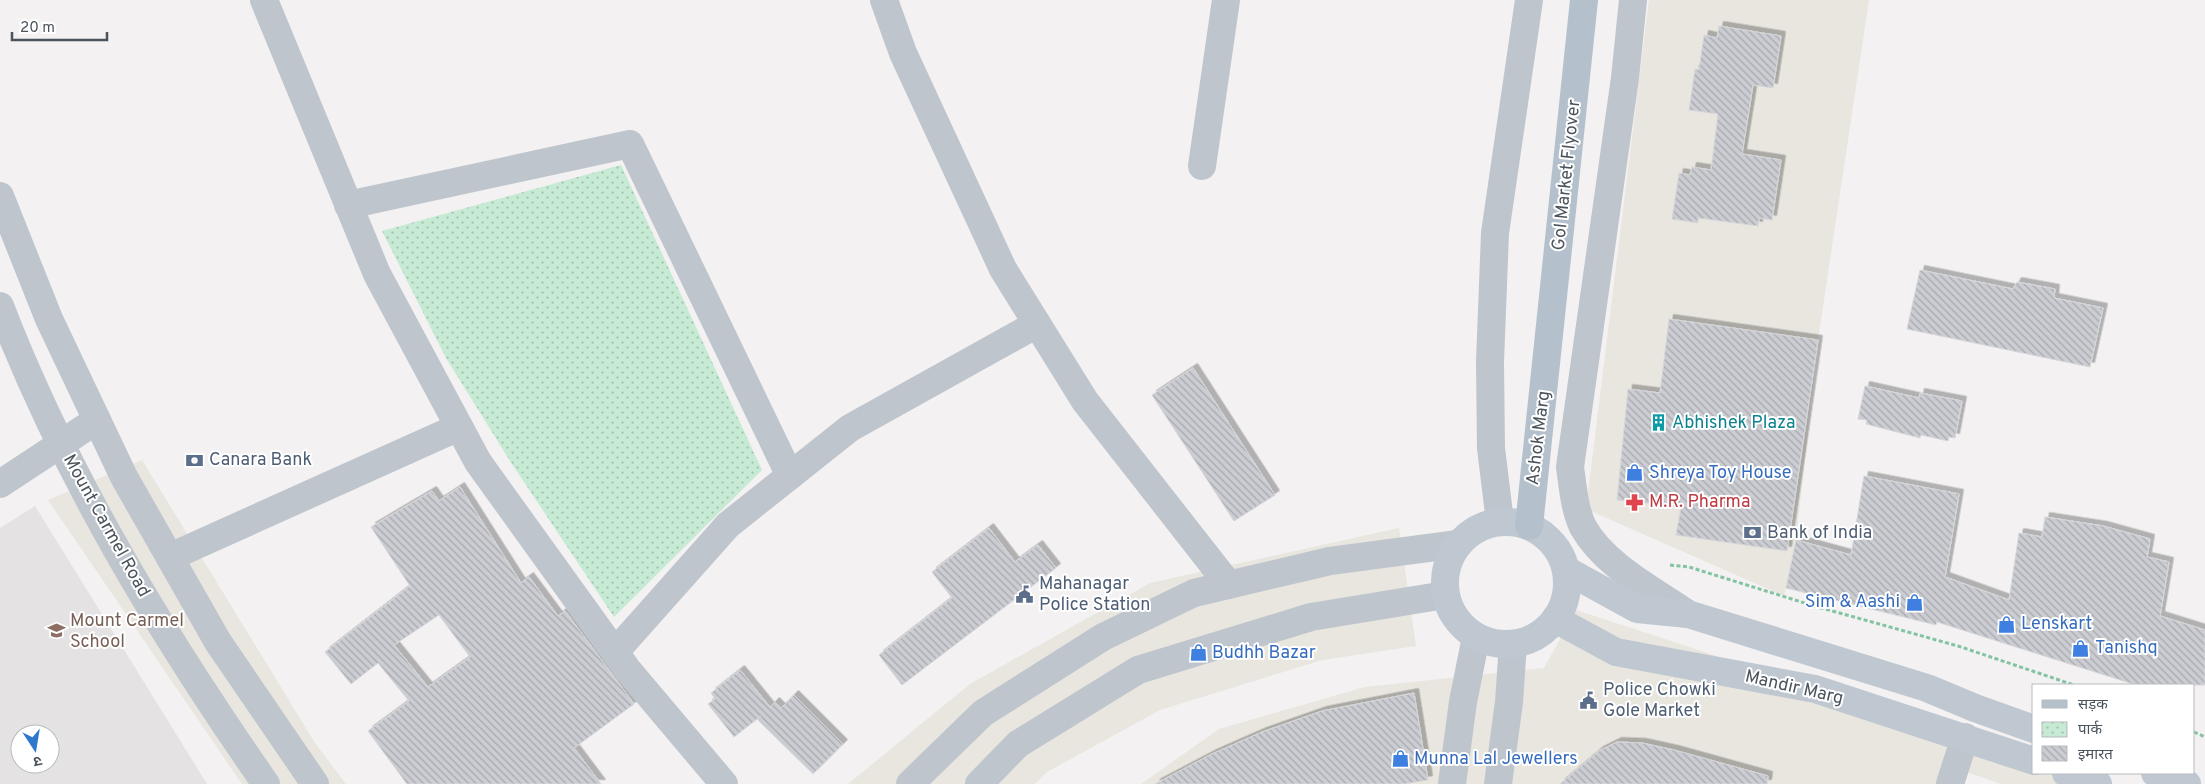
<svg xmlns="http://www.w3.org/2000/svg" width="2205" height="784" font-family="Overpass,'Noto Sans Devanagari',sans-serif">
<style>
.commercial{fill:#e8e6df}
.education{fill:#e4e2e2;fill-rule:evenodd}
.park{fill:url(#park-dots)}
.building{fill:url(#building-back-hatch);stroke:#d6d7db;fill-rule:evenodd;filter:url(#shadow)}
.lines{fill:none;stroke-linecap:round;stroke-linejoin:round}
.path{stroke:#82c4a2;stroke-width:3;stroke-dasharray:4 2.5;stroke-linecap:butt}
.minor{stroke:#bec5cc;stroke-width:28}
.tertiary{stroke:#bec5cc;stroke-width:28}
.secondary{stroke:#bfc7d0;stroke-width:28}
.primary{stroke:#b4c1cc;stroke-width:28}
.labels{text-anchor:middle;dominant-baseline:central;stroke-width:4;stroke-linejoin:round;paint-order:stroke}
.street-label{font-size:18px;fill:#4b545c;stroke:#fff}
.culture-label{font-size:18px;fill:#0d838f;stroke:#fff;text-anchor:start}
.service-label{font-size:18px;fill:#4e5e75;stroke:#fff;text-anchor:start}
.shop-label{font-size:18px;fill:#366cbe;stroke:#fff;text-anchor:start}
.health-label{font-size:18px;fill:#be3a42;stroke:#fff;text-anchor:start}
.education-label{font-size:18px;fill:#785e54;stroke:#fff;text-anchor:start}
</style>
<defs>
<pattern id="park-dots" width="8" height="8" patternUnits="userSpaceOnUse" patternTransform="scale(1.25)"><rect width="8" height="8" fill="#c6ead3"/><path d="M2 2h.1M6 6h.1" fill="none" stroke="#a3c0ae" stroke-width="1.8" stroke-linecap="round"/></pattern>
<pattern id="building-back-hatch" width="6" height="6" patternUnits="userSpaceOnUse" patternTransform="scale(1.25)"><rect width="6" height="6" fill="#cbcdd3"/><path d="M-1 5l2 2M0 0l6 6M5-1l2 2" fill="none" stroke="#a7a9ae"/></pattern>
<filter id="shadow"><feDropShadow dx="4.5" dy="-4.5" stdDeviation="0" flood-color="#0004"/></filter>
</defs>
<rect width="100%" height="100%" fill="#f3f1f1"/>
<!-- commercial -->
<g class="commercial">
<polygon points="1649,0 1869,0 1818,340 1796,540 1784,596 1586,509"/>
<polygon points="142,460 315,743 346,784 242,784 48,500"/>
<polygon points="1399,528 1416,646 1322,660 1160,710 1047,772 1035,784 848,784 970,684 1150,583"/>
<polygon points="1576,610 2034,760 2034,773 2072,773 2106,784 2001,784 1944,764 1937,784 1141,784 1219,729 1365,687 1544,668"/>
</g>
<!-- education -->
<path class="education" d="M 35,506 L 207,784 L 0,784 L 0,528 ZM 20,734 L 50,734 L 50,764 L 20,764 Z"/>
<!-- park -->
<polygon class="park" points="621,165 762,470 614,617 510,461 446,358 382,231"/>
<!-- building -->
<g class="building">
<polygon points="1719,26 1781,36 1773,88 1753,85 1742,154 1781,160 1772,220 1759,218 1758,226 1698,218 1698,223 1672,219 1679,173 1690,175 1692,167 1711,170 1718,114 1689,110 1695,69 1699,70 1704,35 1717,38"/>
<polygon points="1920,270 2013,289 2017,282 2055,289 2054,298 2103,308 2090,367 1907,329"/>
<polygon points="1669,319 1818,340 1787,551 1676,535 1681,507 1617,500 1628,389 1660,393"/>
<polygon points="1193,368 1275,495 1234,521 1152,395"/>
<polygon points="1865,386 1919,398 1920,393 1962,401 1955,438 1949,437 1948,441 1921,435 1920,438 1866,424 1867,420 1858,419"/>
<polygon points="1864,476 1959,494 1945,577 2009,600 2019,533 2042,537 2045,517 2103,526 2150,539 2147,557 2169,562 2160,616 2205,630 2205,685 2136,685 1937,622 1936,625 1786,588 1796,540 1851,555"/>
<path d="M 460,487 L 521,583 L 529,577 L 558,616 L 565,611 L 634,704 L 574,748 L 601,784 L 407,784 L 368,731 L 409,701 L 378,663 L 351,684 L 325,652 L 410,586 L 371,527 L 432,491 L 439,501 ZM 439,615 L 470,657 L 428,687 L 394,645 Z"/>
<polygon points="989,528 1015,562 1038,545 1056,568 902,685 879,655 952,598 932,572"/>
<polygon points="740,670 770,707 775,702 781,708 794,695 843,744 813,774 757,719 761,716 734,737 708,704 715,699 711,693"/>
<polygon points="1414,693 1428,780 1404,784 1155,784 1212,754 1262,732 1322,711"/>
<polygon points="1617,742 1642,743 1674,750 1768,776 1767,784 1560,784 1599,751"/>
</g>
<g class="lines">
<!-- path -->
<g class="path">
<polyline points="1670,565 1689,567 1811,605 1958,646 2074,685"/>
<polyline points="2194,732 2205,737"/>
</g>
<!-- minor -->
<g class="minor">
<polyline points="264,0 377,274 478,462 627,669 724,784"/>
<polyline points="884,0 903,53 1003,269 1085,401 1229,585"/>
<polyline points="1202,166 1226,0"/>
<polyline points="348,205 630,144 790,476"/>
<polyline points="0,484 97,420"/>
<polyline points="170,557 459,427"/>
<polyline points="615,652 728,525 850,428 1037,324"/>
<polyline points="1452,784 1463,702 1476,637"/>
<polyline points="1498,784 1509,702 1513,644"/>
<polyline points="1950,784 1965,737"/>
</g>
<!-- tertiary -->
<g class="tertiary">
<path d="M 1633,0 L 1625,78 L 1570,467 C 1573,487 1574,508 1583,527 C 1604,565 1653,590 1688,614"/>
<polyline points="0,196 49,319 124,477 218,642 315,784"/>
<path d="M 0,306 C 66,477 162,635 266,784"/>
<polyline points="1500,522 1491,448 1490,362 1495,233 1529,0"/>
<polyline points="910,784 983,713 1103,637 1194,593 1330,561 1458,544"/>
<polyline points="979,784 1018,744 1138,670 1311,617 1445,595"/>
</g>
<!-- secondary -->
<g class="secondary">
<circle cx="1506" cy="583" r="61"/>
<polyline points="1566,570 1637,609 1688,614 1927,688 1975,708 2034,729"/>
<polyline points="1555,619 1616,652 1815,689 2034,761"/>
<polyline points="2066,773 2098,784"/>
<polyline points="2155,773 2187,784"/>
</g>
<!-- primary -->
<polyline class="primary" points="1529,526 1584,0"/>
</g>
<!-- icons -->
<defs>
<symbol id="building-bare" viewBox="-9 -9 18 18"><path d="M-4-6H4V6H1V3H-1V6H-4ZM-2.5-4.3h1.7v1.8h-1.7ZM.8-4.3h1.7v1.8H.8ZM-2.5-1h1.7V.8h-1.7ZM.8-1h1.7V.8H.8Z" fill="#0f9aa8" stroke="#fff" stroke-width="2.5" paint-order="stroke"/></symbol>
<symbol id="bank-bare" viewBox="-9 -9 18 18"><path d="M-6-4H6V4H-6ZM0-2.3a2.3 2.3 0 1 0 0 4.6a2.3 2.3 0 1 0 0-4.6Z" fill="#5c6f8a" stroke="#fff" stroke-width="2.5" paint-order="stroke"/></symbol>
<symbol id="shop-bare" viewBox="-9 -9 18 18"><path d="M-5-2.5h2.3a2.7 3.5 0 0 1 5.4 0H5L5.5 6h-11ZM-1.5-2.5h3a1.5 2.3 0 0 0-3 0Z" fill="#3f7fe0" stroke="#fff" stroke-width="2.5" paint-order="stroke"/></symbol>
<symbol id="pharmacy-bare" viewBox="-9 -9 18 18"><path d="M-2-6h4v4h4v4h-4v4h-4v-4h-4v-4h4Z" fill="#e0444e" stroke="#fff" stroke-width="2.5" paint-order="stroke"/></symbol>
<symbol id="civic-bare" viewBox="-9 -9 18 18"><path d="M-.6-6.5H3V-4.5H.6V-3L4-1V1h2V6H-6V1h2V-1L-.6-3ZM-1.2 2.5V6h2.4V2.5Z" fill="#5c6f8a" stroke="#fff" stroke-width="2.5" paint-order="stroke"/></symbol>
<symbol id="school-bare" viewBox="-9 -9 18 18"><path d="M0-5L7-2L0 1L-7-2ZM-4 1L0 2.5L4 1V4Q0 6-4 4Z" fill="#8d6e63" stroke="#fff" stroke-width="2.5" paint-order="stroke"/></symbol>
</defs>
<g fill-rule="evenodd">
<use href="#building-bare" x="1646" y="410" width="25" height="25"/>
<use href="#bank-bare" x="182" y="448" width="25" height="25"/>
<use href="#shop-bare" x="1622" y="460" width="25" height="25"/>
<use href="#pharmacy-bare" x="1622" y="490" width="25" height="25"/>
<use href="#bank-bare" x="1740" y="520" width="25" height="25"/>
<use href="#civic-bare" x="1012" y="582" width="25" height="25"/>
<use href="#shop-bare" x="1902" y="590" width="25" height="25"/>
<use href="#shop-bare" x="1994" y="612" width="25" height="25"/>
<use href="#school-bare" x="44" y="618" width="25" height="25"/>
<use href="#shop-bare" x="2068" y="636" width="25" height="25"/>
<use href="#shop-bare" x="1186" y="640" width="25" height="25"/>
<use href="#civic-bare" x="1576" y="688" width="25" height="25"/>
<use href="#shop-bare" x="1388" y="746" width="25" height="25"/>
</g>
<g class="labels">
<!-- street labels -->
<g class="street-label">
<text transform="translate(1567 175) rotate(-84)">Gol Market Flyover</text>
<text transform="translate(1539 438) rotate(-83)">Ashok Marg</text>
<text transform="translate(106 526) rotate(61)">Mount Carmel Road</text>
<text transform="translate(1794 688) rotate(13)">Mandir Marg</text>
</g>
<!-- culture labels -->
<g class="culture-label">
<text x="1672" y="423">Abhishek Plaza</text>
</g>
<!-- service labels -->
<g class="service-label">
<text x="209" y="460">Canara Bank</text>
<text x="1767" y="533">Bank of India</text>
<text x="1039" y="584">Mahanagar<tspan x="1039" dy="21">Police Station</tspan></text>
<text x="1603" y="690">Police Chowki<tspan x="1603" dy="21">Gole Market</tspan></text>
</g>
<!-- shop labels -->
<g class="shop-label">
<text x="1649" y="473">Shreya Toy House</text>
<text x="1900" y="602" text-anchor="end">Sim &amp; Aashi</text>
<text x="2021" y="624">Lenskart</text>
<text x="2095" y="648">Tanishq</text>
<text x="1212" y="653">Budhh Bazar</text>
<text x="1414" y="759">Munna Lal Jewellers</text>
</g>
<!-- health labels -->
<g class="health-label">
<text x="1649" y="502">M.R. Pharma</text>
</g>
<!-- education labels -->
<g class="education-label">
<text x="70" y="621">Mount Carmel<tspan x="70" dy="21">School</tspan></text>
</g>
</g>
<!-- legend -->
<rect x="2032" y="684" width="162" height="90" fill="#ffffff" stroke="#b7bbbe"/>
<rect x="2042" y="700" width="25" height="8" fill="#b4c1cc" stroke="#b7bbbe"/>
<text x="2078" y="709" font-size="15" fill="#4b545c">सड़क</text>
<rect x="2042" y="722" width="25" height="15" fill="url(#park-dots)" stroke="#b7bbbe"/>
<text x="2078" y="734" font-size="15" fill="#4b545c">पार्क</text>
<rect x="2042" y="746" width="25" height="15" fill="url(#building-back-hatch)" stroke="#b7bbbe"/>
<text x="2078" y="759" font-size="15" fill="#4b545c">इमारत</text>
<!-- north arrow -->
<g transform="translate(35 749) rotate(168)"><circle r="24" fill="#ffffff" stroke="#b7bbbe"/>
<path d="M0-4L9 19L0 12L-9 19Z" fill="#3078ce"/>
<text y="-8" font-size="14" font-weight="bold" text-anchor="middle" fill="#4b545c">उ</text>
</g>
<!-- scale -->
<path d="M12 32v8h95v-8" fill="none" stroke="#4b545c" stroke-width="2.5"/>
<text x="20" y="32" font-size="15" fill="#4b545c" stroke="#ffffff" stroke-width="4" paint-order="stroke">20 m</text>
</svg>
